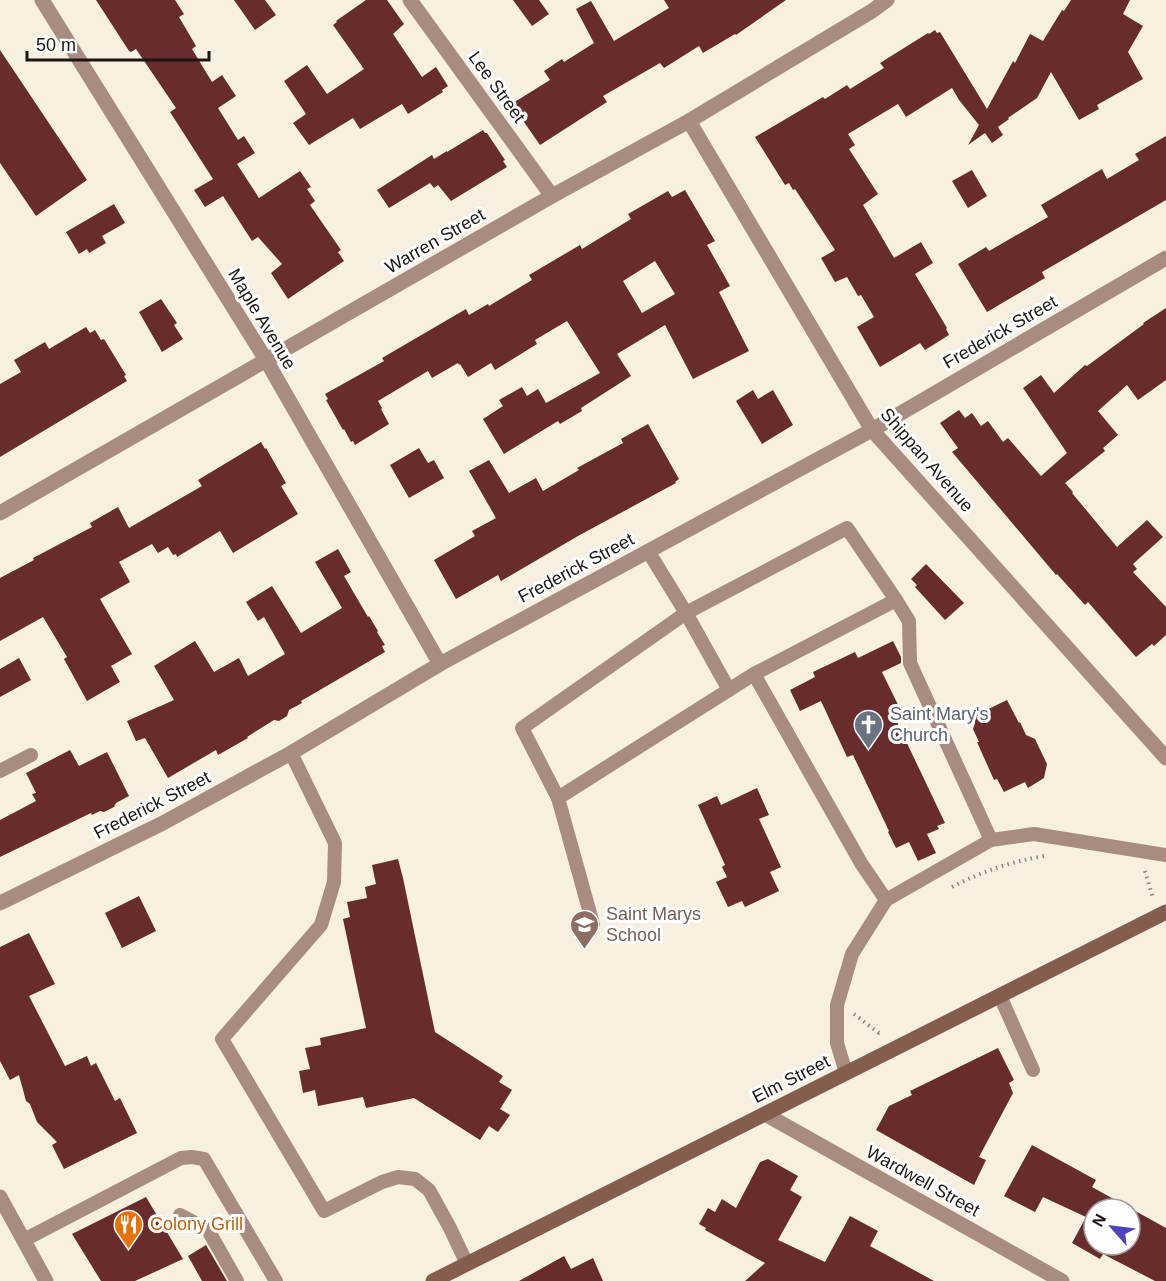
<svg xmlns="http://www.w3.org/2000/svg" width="1166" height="1281" font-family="Arial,sans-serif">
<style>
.building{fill:#672c2b;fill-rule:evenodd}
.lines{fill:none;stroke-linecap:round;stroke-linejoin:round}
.path{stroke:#8d887d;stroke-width:4;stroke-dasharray:1.5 4.5;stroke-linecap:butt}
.service{stroke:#a88c81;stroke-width:14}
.minor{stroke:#a88c81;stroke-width:15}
.tertiary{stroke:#a88c81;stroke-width:15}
.secondary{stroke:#845d4c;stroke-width:15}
.labels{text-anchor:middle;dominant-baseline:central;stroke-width:6;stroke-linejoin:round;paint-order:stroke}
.street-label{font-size:18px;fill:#1a1712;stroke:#fff}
.worship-label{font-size:18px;fill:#5b616d;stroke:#fff;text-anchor:start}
.education-label{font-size:18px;fill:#785e54;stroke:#fff;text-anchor:start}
.food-label{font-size:18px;fill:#c56008;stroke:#fff;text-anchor:start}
</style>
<rect width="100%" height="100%" fill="#f7efe0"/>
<!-- building -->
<g class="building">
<polygon points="96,0 175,0 184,14 179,17 196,46 192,49 212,82 222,75 236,96 218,108 238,140 244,136 255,153 237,164 259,198 300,171 311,187 307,189 315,201 310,205 341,250 338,252 344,261 288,299 271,273 282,264 258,237 252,241 223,196 205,207 194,190 213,179 170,112 176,108 136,49 131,52 129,51"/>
<polygon points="234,0 265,0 276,15 255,30"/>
<polygon points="366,0 387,0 404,24 393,34 422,77 436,67 448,86 442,90 443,92 408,114 402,104 360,129 353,118 309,145 293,123 306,114 284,81 307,65 327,94 364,69 333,25 337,22 336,21"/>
<polygon points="513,0 539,0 549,14 532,26"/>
<polygon points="664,0 786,0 736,35 735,34 703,53 699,46 664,68 660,63 603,96 607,102 540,145 517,112 518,110 513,103 550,80 544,71 562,59 564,62 594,43 576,9 591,1 614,41 669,8"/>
<polygon points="1071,0 1130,0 1123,14 1143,26 1128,52 1143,79 1097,105 1099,109 1079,120 1051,72 1037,98 1008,118 1009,119 998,127 1003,135 992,143 985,133 968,145 979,125 959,100 952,88 906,117 898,104 848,134 855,145 849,149 878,194 863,205 894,258 921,242 933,263 915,274 947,328 946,329 949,335 925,350 920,343 880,367 857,327 874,317 861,295 858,296 847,277 835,282 821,258 835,250 795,189 793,190 789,183 785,185 755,137 823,97 825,99 847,85 850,89 884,68 880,63 928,33 929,34 935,30 937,33 940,32 987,109 1013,61 1015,63 1030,34 1043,41 1062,10 1064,11"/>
<polygon points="0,50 87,180 36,216 0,163"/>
<polygon points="483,130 485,133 487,133 505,160 503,161 507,167 451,201 438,185 434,188 430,183 389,208 377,190 432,155 434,159 447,151 447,152"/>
<polygon points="1166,136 1166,200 1042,272 1045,278 987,312 958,264 986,247 989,251 1048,217 1041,205 1102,169 1107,179 1139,160 1135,154"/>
<polygon points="972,170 987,196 968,208 952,181"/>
<path d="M 685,190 L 715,241 L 707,245 L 730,286 L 719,292 L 749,351 L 693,379 L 665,325 L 617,354 L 631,376 L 581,408 L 582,411 L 560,424 L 558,421 L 504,454 L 483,419 L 503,406 L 499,400 L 522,387 L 527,396 L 538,389 L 546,403 L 600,373 L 567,321 L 535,340 L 537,344 L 495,370 L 491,363 L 468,377 L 460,364 L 459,365 L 458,363 L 432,378 L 428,371 L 378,401 L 382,408 L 381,409 L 389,424 L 355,445 L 353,441 L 351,442 L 344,429 L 343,430 L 326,400 L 328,399 L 325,394 L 384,361 L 382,358 L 466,309 L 469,315 L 488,304 L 489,306 L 532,280 L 529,275 L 580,245 L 582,249 L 631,219 L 628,214 L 668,191 L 672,197 ZM 655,261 L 675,294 L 642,313 L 623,281 Z"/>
<polygon points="114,204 125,223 102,236 106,243 89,253 87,249 79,254 66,232"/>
<polygon points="161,299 177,323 174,325 183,339 162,352 139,312"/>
<polygon points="1166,308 1166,380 1138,400 1127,385 1098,411 1118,435 1103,448 1105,451 1065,483 1073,492 1072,493 1117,547 1147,520 1163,537 1133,564 1137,569 1133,572 1166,607 1166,635 1154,646 1152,644 1136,657 1088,602 1085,605 1057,574 1056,575 1002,511 952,452 958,448 940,423 959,410 965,418 972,413 981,426 988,421 1003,442 1008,438 1041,476 1067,453 1023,388 1041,375 1054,393 1085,365 1087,366 1144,324 1143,323"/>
<polygon points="86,327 90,333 95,330 101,340 104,339 126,375 124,376 127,381 0,457 0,384 21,372 14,360 45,342 49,349"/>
<polygon points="753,390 758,399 773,390 793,425 762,444 736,401"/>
<polygon points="648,424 679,479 675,482 676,483 578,536 501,581 498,575 456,599 434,560 475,536 472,531 496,518 469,471 489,460 509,493 536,478 543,491 579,470 577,468 623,443 621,439"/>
<polygon points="261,442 265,449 266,448 286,483 281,486 298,514 233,553 220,531 177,557 176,554 173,555 168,547 158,553 152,544 119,562 130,582 100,599 132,654 111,666 120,682 87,701 64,659 67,657 43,617 0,641 0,578 34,560 33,558 92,527 90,523 118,507 129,528 202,486 198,480"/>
<polygon points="419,448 428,463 434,460 444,478 409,498 390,465"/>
<polygon points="338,549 351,572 344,576 368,617 369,616 378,631 377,632 385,645 382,646 385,652 301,701 302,703 289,710 287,716 279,721 274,720 247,737 248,738 218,755 216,750 168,778 145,738 136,741 127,721 174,700 154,666 195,641 214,672 239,658 248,676 285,654 264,617 258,621 246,602 272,586 301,633 342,608 315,562"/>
<polygon points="926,564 964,603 945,620 915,587 917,585 911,579"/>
<polygon points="893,641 901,657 901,663 882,672 903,715 895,718 945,823 937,826 939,829 927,834 936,853 918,861 909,842 896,848 888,832 889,831 853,755 847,757 821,701 800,711 790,690 815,677 813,672 855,652 858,658"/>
<polygon points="19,658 31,680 0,697 0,669"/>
<polygon points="1007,700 1019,723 1020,722 1026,735 1035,739 1047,764 1044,778 1028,788 1025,782 1004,792 997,779 994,780 977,742 979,742 973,729 975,723 972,717"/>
<polygon points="70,750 79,766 107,752 129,796 116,803 114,807 104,812 100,811 92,815 91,813 0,857 0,820 36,801 32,794 36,793 26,773"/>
<polygon points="757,788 769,815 759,819 781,867 770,872 779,891 745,907 742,901 728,907 716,882 727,877 722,867 725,865 698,805 717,796 721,805"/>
<polygon points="398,859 403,878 435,1032 503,1076 499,1082 512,1090 500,1109 510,1115 498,1132 489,1126 480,1140 414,1098 366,1108 363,1097 318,1106 315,1090 303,1093 299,1071 310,1069 305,1048 321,1045 320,1038 366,1028 343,919 350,917 347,902 367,898 365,887 376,884 372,865"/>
<polygon points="139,896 156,931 122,948 105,913"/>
<polygon points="29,933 55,984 29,996 65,1066 87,1056 91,1066 96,1063 115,1101 120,1098 137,1133 64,1169 52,1145 57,1142 37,1122 30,1104 26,1101 19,1075 10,1080 0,1061 0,947"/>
<polygon points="998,1048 1014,1080 1009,1083 1013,1093 979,1157 986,1160 974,1185 876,1130 889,1106 912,1095 910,1091"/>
<path d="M 1032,1145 L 1096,1180 L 1092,1187 L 1166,1228 L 1166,1281 L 1155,1281 L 1103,1254 L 1100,1259 L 1072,1243 L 1086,1217 L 1043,1197 L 1035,1212 L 1004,1196 ZM 1094,1209 L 1130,1209 L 1130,1245 L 1094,1245 Z"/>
<polygon points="768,1159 798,1176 790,1190 802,1197 778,1240 825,1262 850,1216 878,1231 870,1246 934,1281 745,1281 765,1263 705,1230 706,1228 699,1224 708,1208 715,1212 722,1199 736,1208 760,1162"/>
<polygon points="146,1197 183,1259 135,1281 101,1281 72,1234"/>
<polygon points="206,1245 227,1281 202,1281 188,1256"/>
<polygon points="564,1256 571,1269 593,1258 603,1281 519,1281"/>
</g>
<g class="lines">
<!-- path -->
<g class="path">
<polyline points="1145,871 1153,898"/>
<path d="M 952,887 C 983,871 1010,862 1044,856"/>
<polyline points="854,1014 879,1033 882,1032"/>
</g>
<!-- service -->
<g class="service">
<polyline points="648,551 686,613 729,690"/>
<polyline points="896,600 909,621 910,663 991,840"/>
<polyline points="291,753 335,843 334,882 321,925 222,1039 324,1211 382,1182 398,1177 415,1179 429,1190 450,1228 467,1264"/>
<polyline points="0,771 31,755"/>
<polyline points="558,798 522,728 686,613 847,528 896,600 754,674"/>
<polyline points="593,924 558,798 754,674 861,863 886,900"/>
<polyline points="1000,996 1033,1070"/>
<polyline points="846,1073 837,1043 837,1005 852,954 886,900 991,840 1034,834 1166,855"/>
<polyline points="180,1215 208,1230 237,1281"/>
<polyline points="24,1240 181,1158 192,1157 204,1159 276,1281"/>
</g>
<!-- minor -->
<g class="minor">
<polyline points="42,0 266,360 440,664"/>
<polyline points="410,0 552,196"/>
<polyline points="689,121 872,430 1166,758"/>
<polyline points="0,513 552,196 689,121 872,11 887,0"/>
<polyline points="0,903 163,823 291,753 440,664 872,430 1166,258"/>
<polyline points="765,1114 1062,1281"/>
</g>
<!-- tertiary -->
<polyline class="tertiary" points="0,1197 46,1281"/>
<!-- secondary -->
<polyline class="secondary" points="433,1281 1166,912"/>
</g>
<!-- icons -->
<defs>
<symbol id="church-pin" viewBox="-11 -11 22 30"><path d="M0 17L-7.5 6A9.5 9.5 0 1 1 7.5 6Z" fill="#6b7280" stroke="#fff"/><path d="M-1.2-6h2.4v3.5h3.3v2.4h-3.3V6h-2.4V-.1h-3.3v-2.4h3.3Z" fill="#fff"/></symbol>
<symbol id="school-pin" viewBox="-11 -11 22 30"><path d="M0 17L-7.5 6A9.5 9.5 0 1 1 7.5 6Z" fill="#8d6e63" stroke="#fff"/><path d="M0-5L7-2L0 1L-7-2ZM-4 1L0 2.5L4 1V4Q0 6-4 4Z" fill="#fff"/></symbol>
<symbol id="restaurant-pin" viewBox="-11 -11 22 30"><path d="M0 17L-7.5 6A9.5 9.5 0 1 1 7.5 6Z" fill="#e8710a" stroke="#fff"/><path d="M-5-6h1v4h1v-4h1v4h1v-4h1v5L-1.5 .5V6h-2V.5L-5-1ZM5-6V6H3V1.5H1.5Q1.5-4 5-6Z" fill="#fff"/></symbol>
</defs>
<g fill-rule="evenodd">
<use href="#church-pin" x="852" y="708" width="33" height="45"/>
<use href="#school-pin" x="568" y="908" width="33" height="45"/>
<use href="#restaurant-pin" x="112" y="1208" width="33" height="45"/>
</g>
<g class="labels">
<!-- street labels -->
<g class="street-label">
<text transform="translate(497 87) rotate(54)">Lee Street</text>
<text transform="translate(435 241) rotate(-30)">Warren Street</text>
<text transform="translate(262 319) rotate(59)">Maple Avenue</text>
<text transform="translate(1000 332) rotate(-30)">Frederick Street</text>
<text transform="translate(927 460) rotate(49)">Shippan Avenue</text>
<text transform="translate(576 568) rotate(-28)">Frederick Street</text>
<text transform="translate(152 805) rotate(-27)">Frederick Street</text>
<text transform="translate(791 1079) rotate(-27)">Elm Street</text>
<text transform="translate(923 1181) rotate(29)">Wardwell Street</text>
</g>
<!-- worship labels -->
<g class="worship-label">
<text x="890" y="714">Saint Mary's<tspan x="890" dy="21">Church</tspan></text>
</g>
<!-- education labels -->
<g class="education-label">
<text x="606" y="914">Saint Marys<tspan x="606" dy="21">School</tspan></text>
</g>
<!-- food labels -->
<g class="food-label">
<text x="150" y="1224">Colony Grill</text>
</g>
</g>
<!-- north arrow -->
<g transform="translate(1112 1227) rotate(298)"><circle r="28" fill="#ffffff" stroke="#a3a2a0" stroke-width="1.5"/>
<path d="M0-4.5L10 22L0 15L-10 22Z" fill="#4f44bb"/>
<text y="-9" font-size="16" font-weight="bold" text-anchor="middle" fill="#1a1712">N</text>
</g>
<!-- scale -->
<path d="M27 51v9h182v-9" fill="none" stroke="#1a1712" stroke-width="3"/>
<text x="36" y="51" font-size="18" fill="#1a1712" stroke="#ffffff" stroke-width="4.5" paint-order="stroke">50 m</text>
</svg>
